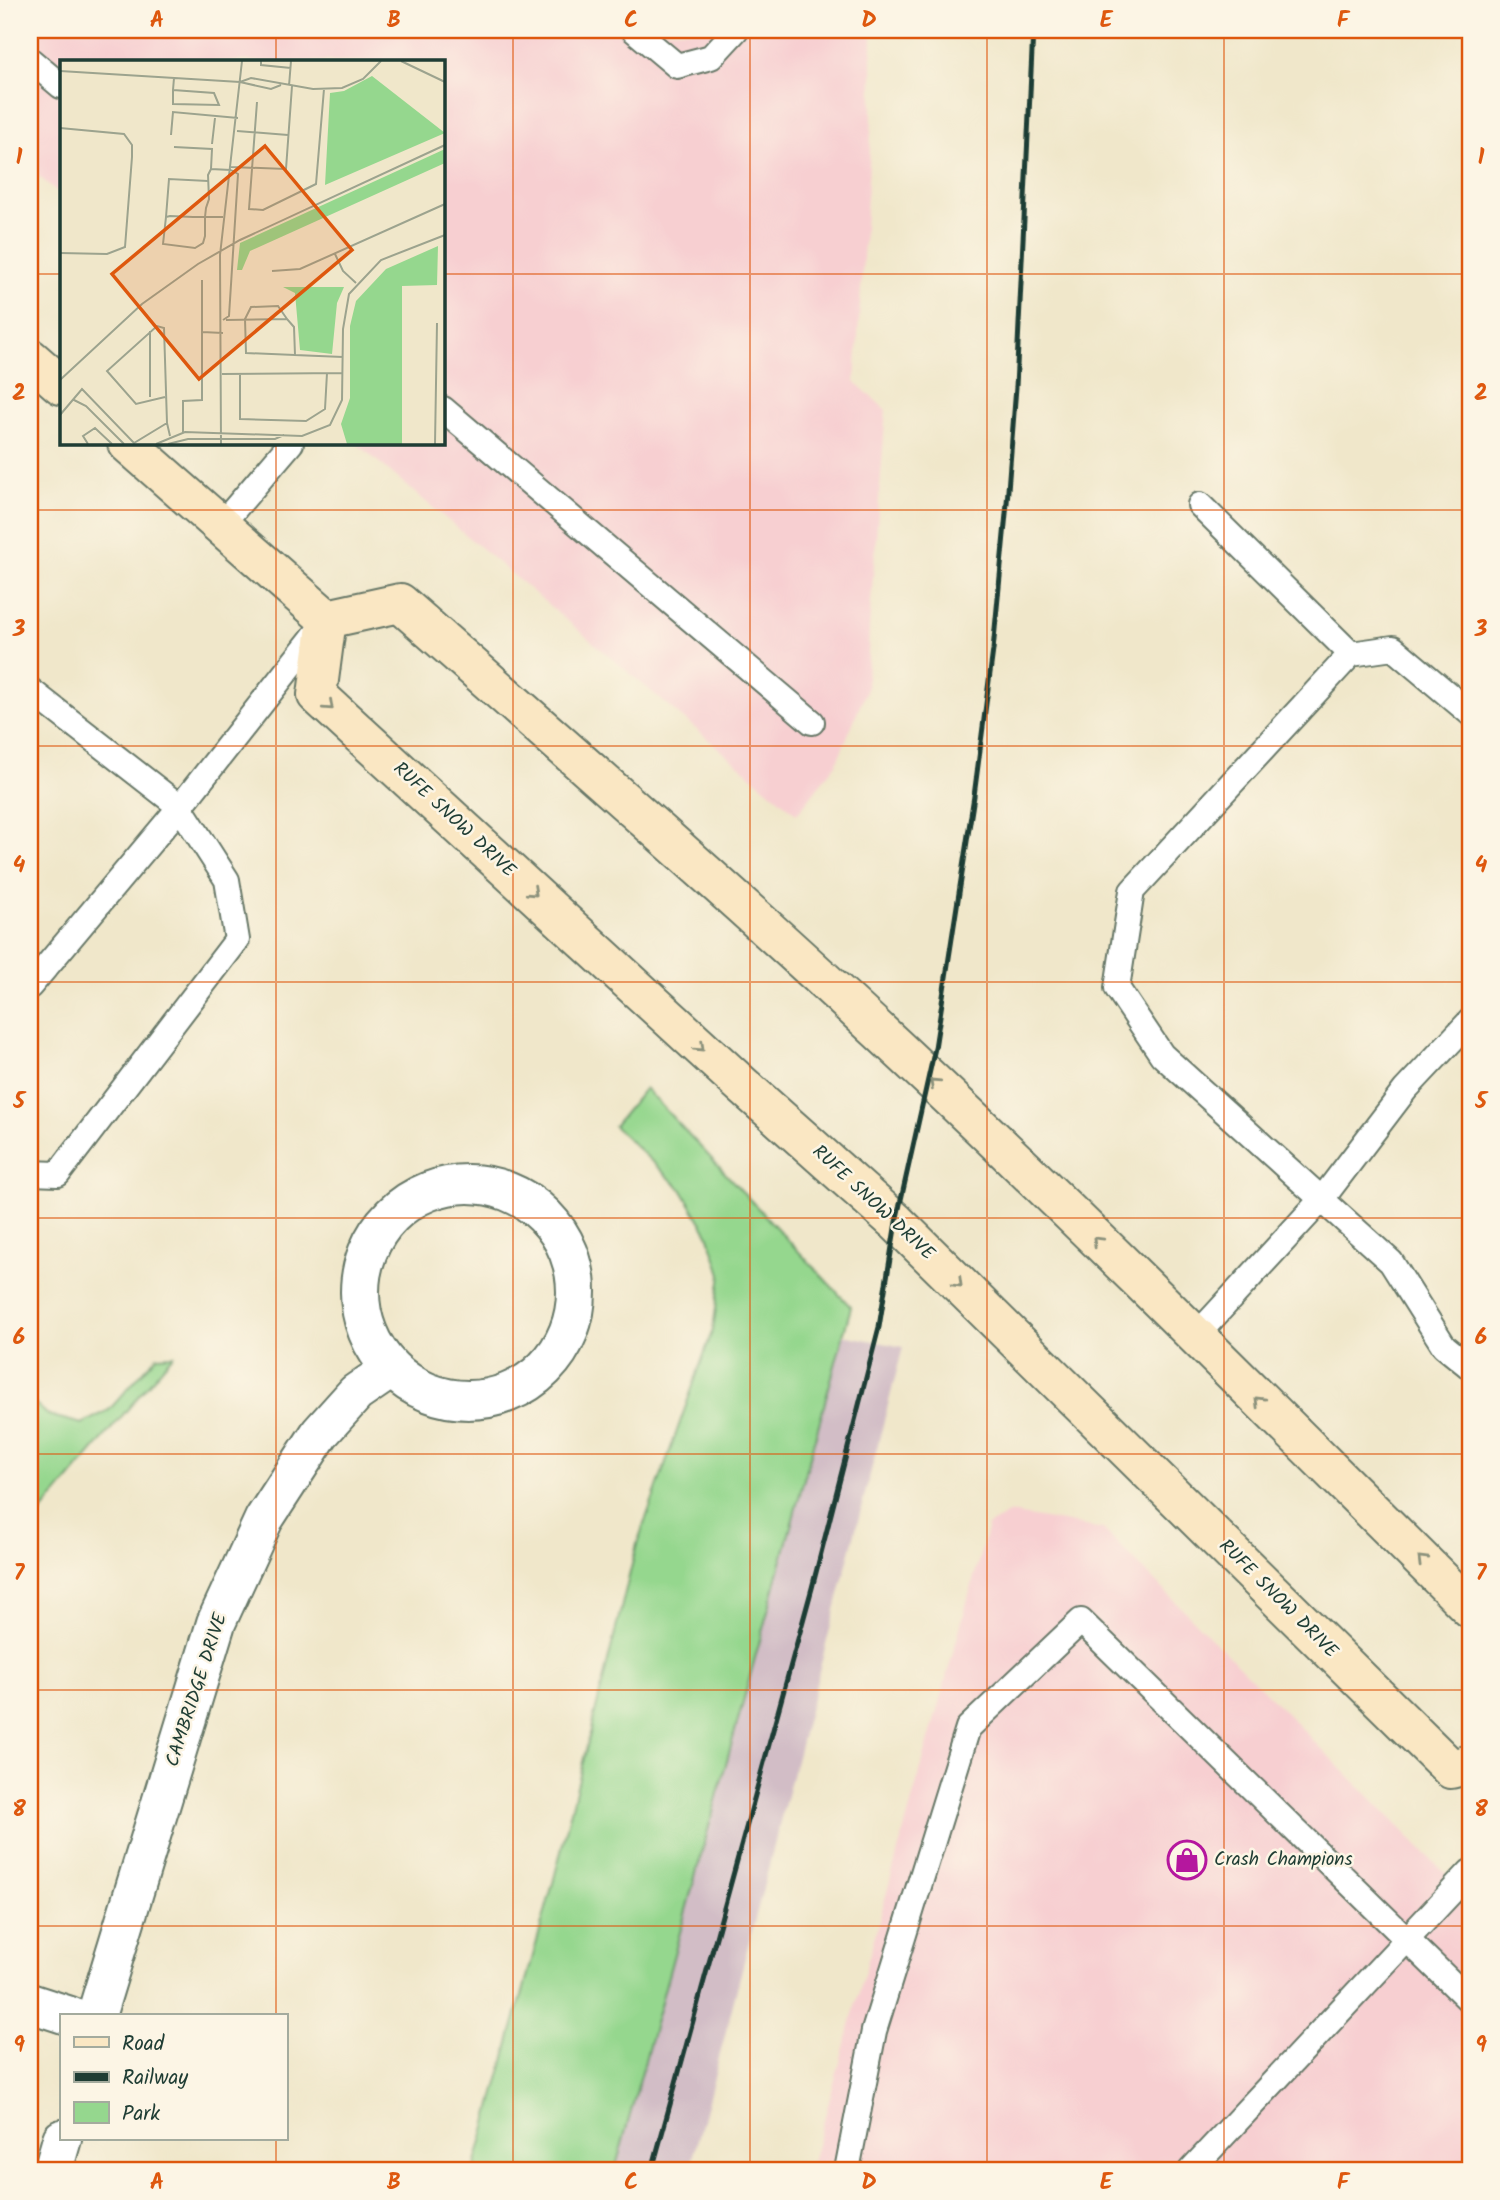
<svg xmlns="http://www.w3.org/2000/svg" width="1500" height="2200" font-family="Kalam,sans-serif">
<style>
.built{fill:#f7cfd1}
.industrial{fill:#d2bdc6}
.green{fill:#95d78e;stroke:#5a8a61;stroke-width:2}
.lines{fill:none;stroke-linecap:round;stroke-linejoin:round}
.service-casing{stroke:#687868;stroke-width:28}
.minor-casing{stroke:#687868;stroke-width:42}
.secondary-casing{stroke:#687868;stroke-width:42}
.service{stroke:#fff;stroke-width:24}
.minor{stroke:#fff;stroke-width:38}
.secondary{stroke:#fae7c3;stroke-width:38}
.rail{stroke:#1f3d34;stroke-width:5}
.oneway{stroke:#8c927c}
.grid{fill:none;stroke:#de580e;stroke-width:2;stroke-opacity:0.55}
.labels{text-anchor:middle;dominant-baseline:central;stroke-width:5;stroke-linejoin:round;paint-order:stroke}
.street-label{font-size:19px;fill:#1f3d34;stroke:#fcf5e5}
.poi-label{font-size:19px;fill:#1f3d34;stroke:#fcf5e5;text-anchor:start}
.inset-road{fill:none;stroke:#9ca38e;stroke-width:2}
.view{fill:#de580e;fill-opacity:0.15;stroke:#de580e;stroke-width:3.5}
.inset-edge{fill:none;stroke:#1f3d34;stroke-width:3.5}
.neatline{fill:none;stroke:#de580e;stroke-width:2.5}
.grid-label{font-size:23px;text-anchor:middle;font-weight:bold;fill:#de580e}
</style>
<rect width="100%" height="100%" fill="#fcf5e5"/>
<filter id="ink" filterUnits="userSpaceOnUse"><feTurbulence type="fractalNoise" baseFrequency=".0143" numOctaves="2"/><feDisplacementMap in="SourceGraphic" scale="14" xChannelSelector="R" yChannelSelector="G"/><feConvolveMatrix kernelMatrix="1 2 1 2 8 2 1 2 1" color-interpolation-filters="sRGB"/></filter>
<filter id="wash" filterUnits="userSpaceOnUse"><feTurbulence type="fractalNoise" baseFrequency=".00686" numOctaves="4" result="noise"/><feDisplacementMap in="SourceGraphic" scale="28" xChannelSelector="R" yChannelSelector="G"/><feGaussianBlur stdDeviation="1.57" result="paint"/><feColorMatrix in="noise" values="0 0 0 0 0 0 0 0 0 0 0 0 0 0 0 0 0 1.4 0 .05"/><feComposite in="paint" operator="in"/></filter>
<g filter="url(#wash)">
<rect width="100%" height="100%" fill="#f0e7ca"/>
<!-- built -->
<g class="built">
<polygon points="30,30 872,30 872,119 855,382 886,410 869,628 867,689 836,764 797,814 356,443 443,443 443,61 61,61 61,195 30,169"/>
<polygon points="1010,1513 1103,1529 1470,1898 1470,2170 810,2170 988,1526"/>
</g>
<!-- industrial -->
<polygon class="industrial" points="843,1335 903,1347 690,2170 615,2170"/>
<!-- green -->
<g class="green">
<polygon points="645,1088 851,1307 615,2170 474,2170 553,1883 637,1544 713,1329 721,1274 708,1234 681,1189 614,1126"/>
<polygon points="173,1355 30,1526 30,1399 48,1415 82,1424 109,1410 157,1356"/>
</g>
</g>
<g filter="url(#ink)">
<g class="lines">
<defs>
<g id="service">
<polyline points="634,30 677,66 711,57 736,30"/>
<polyline points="30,60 61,86"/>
<polyline points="443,409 812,722"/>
<polyline points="1200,505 1351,654"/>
<polyline points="221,525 291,443"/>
<polyline points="30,690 180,807 227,880 237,940 58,1174 30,1173"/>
<polyline points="1470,713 1393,648 1351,654 1132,891 1117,988 1162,1055 1391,1262 1444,1346 1470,1367"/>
<polyline points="30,986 180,807 323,625"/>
<polyline points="1195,1337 1322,1199 1405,1090 1470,1021"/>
<polyline points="847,2170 874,2031 968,1728 1081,1621 1470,2001"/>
<polyline points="1191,2170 1470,1872"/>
</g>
<g id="minor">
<circle cx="468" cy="1292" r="108"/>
<polyline points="30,2003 70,2016"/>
<polyline points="96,2016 216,1623 264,1519 320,1433 356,1393 391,1369"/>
<polyline points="53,2170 62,2139"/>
</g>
<g id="secondary">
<polyline points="30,358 61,385"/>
<polyline points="127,443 327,619"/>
<polyline points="327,619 317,695 742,1085 896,1222 1451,1769 1470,1764"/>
<path d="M 327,619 L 400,603 C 577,759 755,914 927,1076 C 1112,1250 1290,1430 1470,1608"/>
</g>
</defs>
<!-- service casing -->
<use href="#service" class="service-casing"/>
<!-- minor casing -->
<use href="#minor" class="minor-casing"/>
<!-- secondary casing -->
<use href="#secondary" class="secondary-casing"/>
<!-- service -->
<use href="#service" class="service"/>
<!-- minor -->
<use href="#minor" class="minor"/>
<!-- secondary -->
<use href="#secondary" class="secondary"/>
<!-- rail -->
<polyline class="rail" points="652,2170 812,1588 879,1327 896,1222 935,1048 974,796 993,650 1007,503 1016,387 1033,30"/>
</g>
<!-- one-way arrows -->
<defs><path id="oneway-chevron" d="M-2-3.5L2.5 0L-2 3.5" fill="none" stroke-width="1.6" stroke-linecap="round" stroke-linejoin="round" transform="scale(1.75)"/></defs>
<g class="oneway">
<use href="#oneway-chevron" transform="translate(329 706) rotate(42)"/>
<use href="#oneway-chevron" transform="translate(533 892) rotate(43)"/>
<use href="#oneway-chevron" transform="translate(700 1047) rotate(43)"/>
<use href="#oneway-chevron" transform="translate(934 1083) rotate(-137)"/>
<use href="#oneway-chevron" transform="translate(1097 1241) rotate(-135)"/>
<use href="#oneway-chevron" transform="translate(958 1283) rotate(44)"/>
<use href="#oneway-chevron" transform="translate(1259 1401) rotate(-135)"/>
<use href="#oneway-chevron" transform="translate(1422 1560) rotate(-135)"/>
</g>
</g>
<!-- grid -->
<path class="grid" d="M 276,30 L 276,61M 513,30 L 513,2170M 750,30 L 750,2170M 987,30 L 987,2170M 1224,30 L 1224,2170M 30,274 L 61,274M 443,274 L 1470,274M 276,443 L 276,2016M 30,510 L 1470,510M 30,746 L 1470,746M 30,982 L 1470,982M 30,1218 L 1470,1218M 30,1454 L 1470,1454M 30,1690 L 1470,1690M 30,1926 L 1470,1926M 276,2139 L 276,2170"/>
<!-- icons -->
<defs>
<symbol id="shop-ring" viewBox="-11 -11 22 22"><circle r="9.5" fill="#fcf5e5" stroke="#b5179e" stroke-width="1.5"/><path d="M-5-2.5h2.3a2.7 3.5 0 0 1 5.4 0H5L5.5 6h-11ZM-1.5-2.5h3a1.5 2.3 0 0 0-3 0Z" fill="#b5179e"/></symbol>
</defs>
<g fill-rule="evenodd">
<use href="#shop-ring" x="1165" y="1838" width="44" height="44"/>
</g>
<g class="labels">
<!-- street labels -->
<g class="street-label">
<text transform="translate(454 820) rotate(43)">RUFE SNOW DRIVE</text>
<text transform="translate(873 1203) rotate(43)">RUFE SNOW DRIVE</text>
<text transform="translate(1278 1599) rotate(45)">RUFE SNOW DRIVE</text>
<text transform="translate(197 1690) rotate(-72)">CAMBRIDGE DRIVE</text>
</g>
<!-- poi labels -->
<g class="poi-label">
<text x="1214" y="1860">Crash Champions</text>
</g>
</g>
<!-- overview -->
<g transform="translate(60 60)">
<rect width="385" height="385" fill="#f0e7ca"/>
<path d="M 312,16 L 385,73 L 265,125 L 270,33 L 284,31 ZM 385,89 L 385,103 L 190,191 L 182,210 L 177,210 L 180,183 ZM 378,186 L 377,225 L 342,226 L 342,384 L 287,384 L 281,364 L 290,338 L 290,266 L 296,241 L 326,209 ZM 223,227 L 284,227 L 277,243 L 272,294 L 240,290 L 235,233 Z" fill="#95d78e"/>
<path class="inset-road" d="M 201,1 L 201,5 L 231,8M 341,1 L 385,22M 0,11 L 180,22 L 211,29 L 221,25M 180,22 L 191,18 L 253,29 L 282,28 L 303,19 L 321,1M 229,26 L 231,1M 113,30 L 154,33 L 159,45 L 113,44 L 113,30 L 114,18M 197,42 L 189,149 L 203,150 L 256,124 L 264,29M 0,68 L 64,74 L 72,85 L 72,97 L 65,187 L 47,194 L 0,193M 177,71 L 228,75M 111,75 L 113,52 L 178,58M 152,84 L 155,58M 114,87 L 152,89 L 151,109 L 171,110M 171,107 L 226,109 L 232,26M 151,109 L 148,115 L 149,139 L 146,148 L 145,157 L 145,176 L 143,183 L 135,188 L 103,184 L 106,157 L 110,156 L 133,157 L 163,157M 106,157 L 109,119 L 148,121M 275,194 L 283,211 L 296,223M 212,211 L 240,209 L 385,144M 227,259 L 218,246 L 191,247 L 185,259 L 186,293 L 235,295M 163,260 L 169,256 L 178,114 L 171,110M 166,260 L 227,259 L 234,267 L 235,295 L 283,297M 142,272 L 163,273M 180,313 L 180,359 L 246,361 L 265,349 L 267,313M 162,314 L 283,313M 0,320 L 82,244 L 138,204 L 180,180 L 385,85M 90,337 L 90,271M 105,337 L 76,344 L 47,311 L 97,266 L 104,268 L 107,363M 14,340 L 26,346 L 64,384M 0,355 L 22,329 L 74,383 L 107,363 L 110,376M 123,372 L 123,341 L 142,340 L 142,220M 28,384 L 23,376 L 35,368 L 52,384M 96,384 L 125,372 L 242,376 L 270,365 L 282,340 L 283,269 L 289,234 L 321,200 L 385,175M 108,384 L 128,379 L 215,379 L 224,375M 161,384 L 160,195 L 182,1M 375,384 L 377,263"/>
<path class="view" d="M 205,86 L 292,190 L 139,319 L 52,214 Z"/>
<rect width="385" height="385" class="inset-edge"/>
</g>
<!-- margin -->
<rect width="1500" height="2200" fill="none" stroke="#fcf5e5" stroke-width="77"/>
<!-- legend -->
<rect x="60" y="2014" width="228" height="126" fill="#fcf5e5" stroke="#a4ab9e" stroke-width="2"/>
<rect x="74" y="2037" width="35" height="10" fill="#fae7c3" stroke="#a4ab9e" stroke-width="2"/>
<text x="122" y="2050" font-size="21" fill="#1f3d34">Road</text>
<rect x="74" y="2072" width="35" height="10" fill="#1f3d34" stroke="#a4ab9e" stroke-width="2"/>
<text x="122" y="2084" font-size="21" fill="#1f3d34">Railway</text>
<rect x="74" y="2102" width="35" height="21" fill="#95d78e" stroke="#a4ab9e" stroke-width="2"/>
<text x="122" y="2120" font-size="21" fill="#1f3d34">Park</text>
<rect x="38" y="38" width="1424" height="2124" class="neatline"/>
<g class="grid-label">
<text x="157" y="27">A</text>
<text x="394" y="27">B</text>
<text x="631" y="27">C</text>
<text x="869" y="27">D</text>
<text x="1106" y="27">E</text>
<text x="1343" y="27">F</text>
<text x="19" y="164">1</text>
<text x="1481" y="164">1</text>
<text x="19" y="400">2</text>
<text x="1481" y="400">2</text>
<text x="19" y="636">3</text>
<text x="1481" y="636">3</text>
<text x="19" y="872">4</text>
<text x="1481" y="872">4</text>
<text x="19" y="1108">5</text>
<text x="1481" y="1108">5</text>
<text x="19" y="1344">6</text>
<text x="1481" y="1344">6</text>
<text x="19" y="1580">7</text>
<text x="1481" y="1580">7</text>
<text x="19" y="1816">8</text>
<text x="1481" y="1816">8</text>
<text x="19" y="2052">9</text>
<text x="1481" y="2052">9</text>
<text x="157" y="2189">A</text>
<text x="394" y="2189">B</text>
<text x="631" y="2189">C</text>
<text x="869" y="2189">D</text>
<text x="1106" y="2189">E</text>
<text x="1343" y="2189">F</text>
</g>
</svg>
